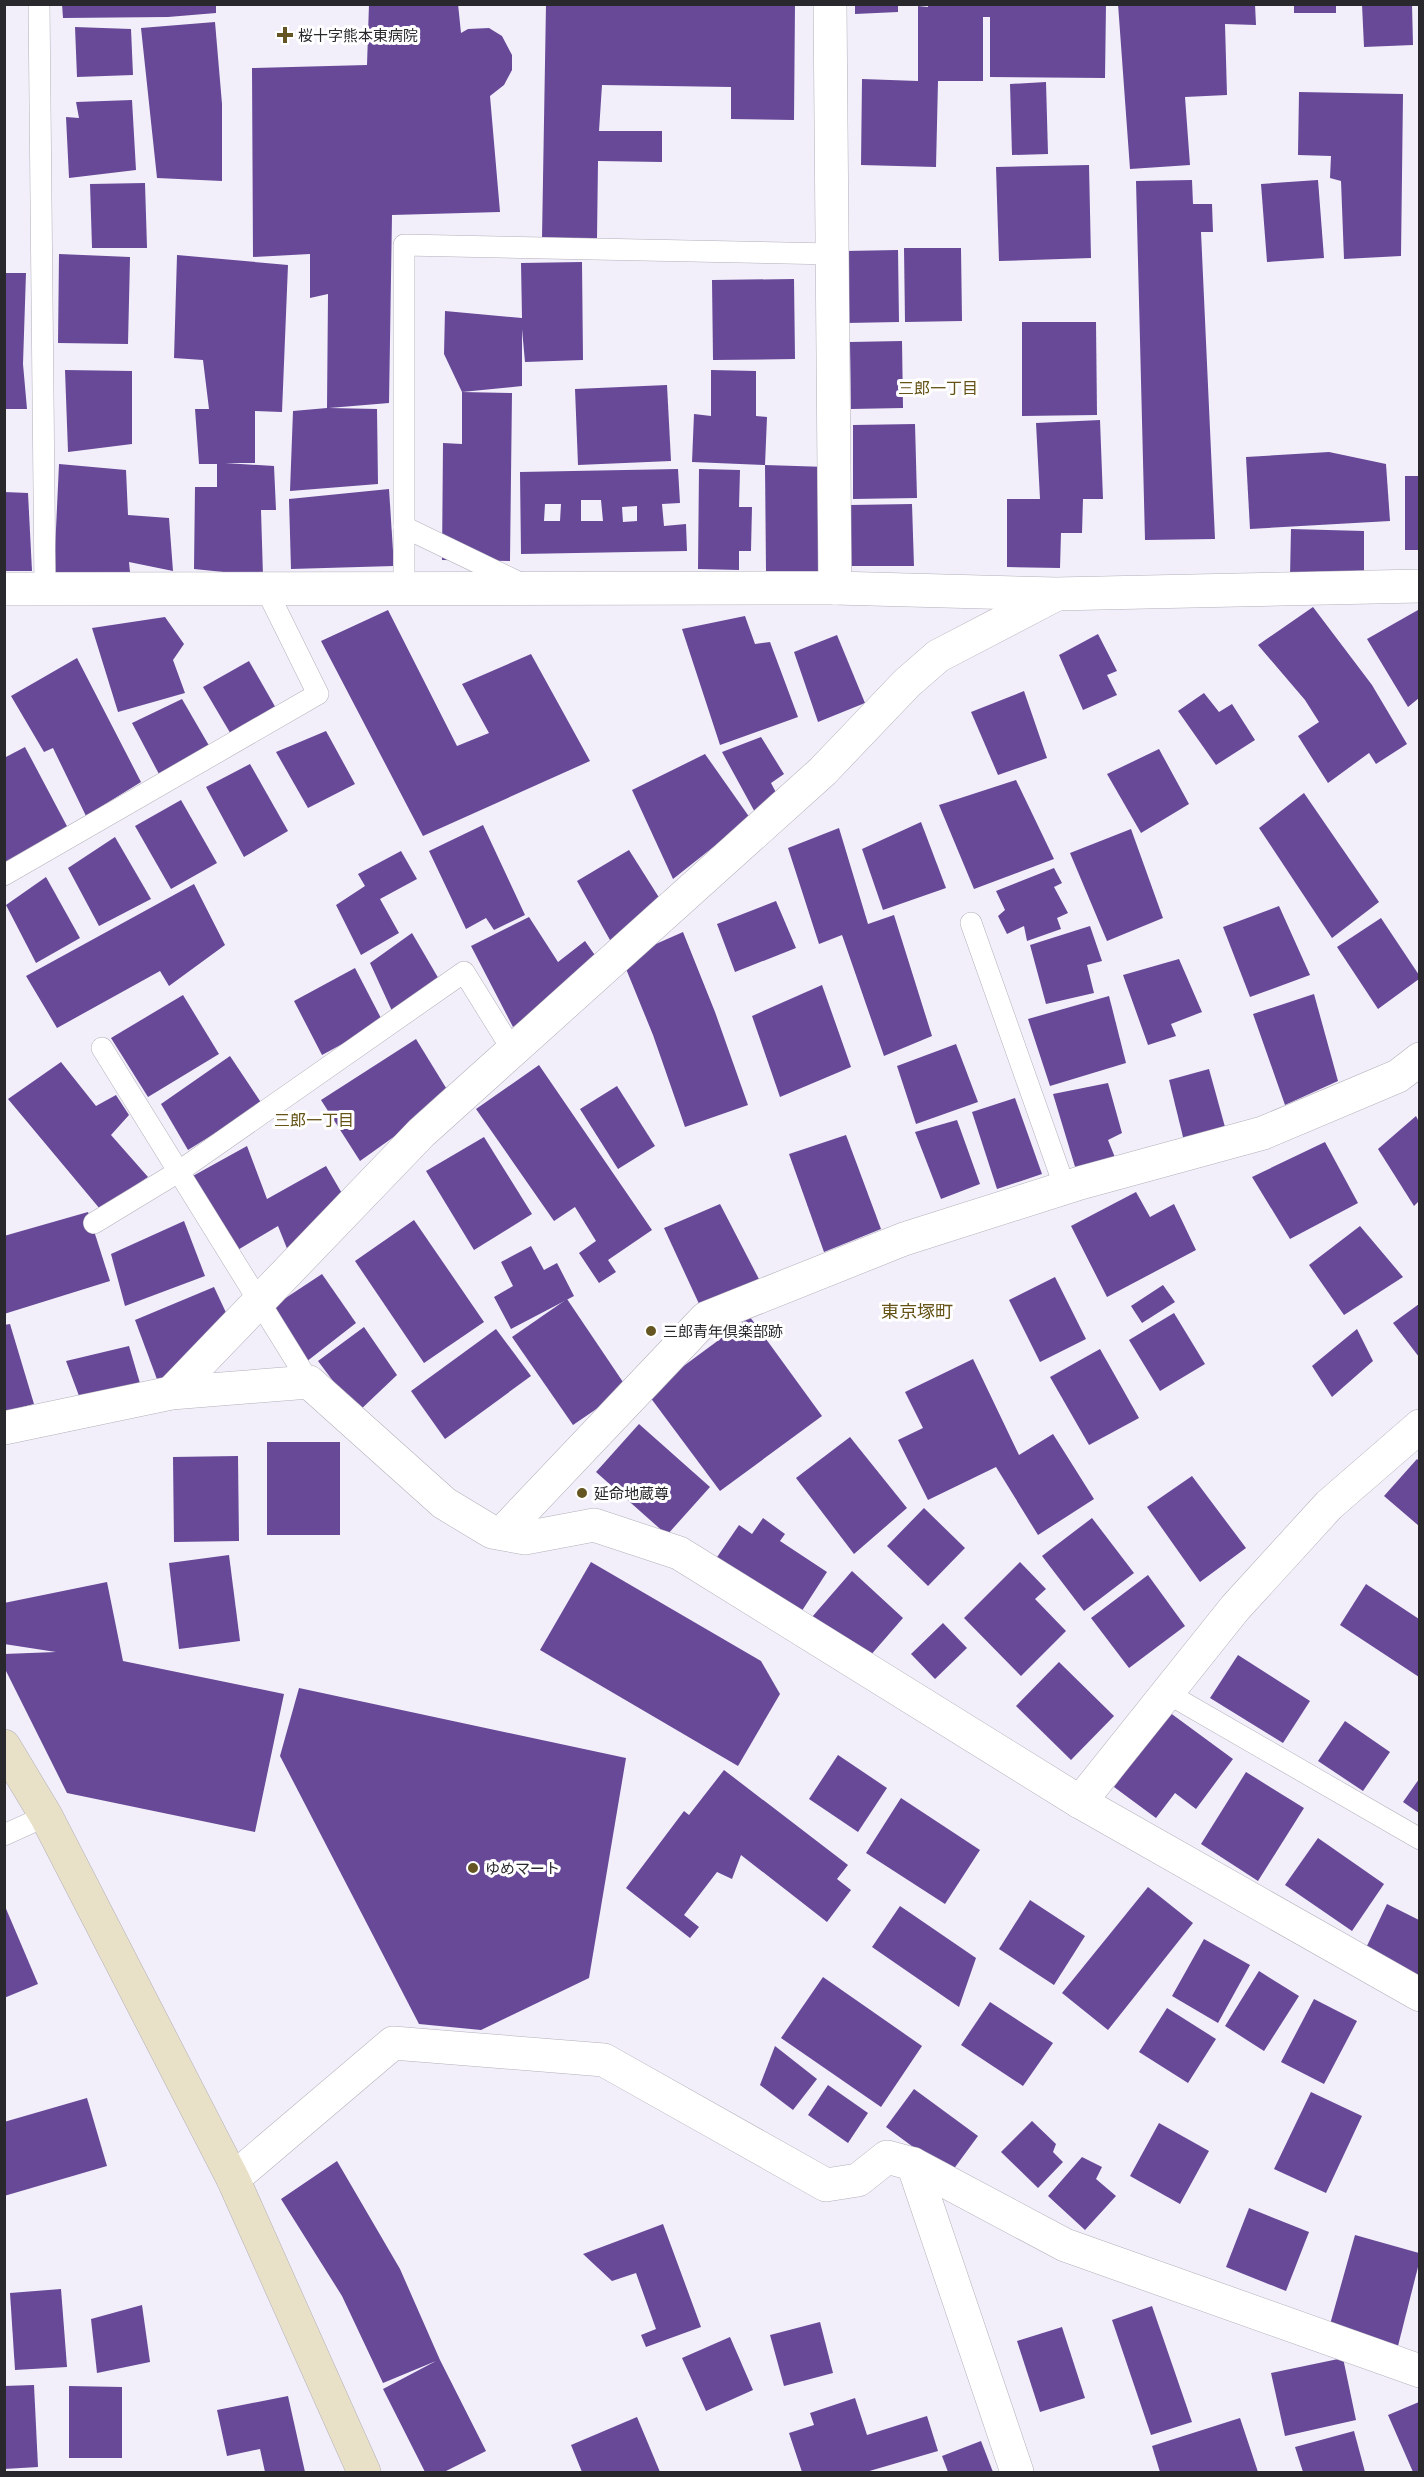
<svg xmlns="http://www.w3.org/2000/svg" width="1424" height="2477" font-family="Arial,'Noto Sans JP',sans-serif">
<style>
.building{fill:#674998;fill-rule:evenodd}
.lines{fill:none;stroke-linecap:round;stroke-linejoin:round}
.lane-casing{stroke:#b3b0ba;stroke-width:22}
.street-casing{stroke:#b3b0ba;stroke-width:34}
.secondary-casing{stroke:#b3b0ba;stroke-width:34}
.lane{stroke:#fff;stroke-width:21}
.street{stroke:#fff;stroke-width:33}
.secondary{stroke:#e8e0c7;stroke-width:33}
.poi-dot{fill:#655522;stroke:#fff;stroke-width:2}
.labels{text-anchor:middle;dominant-baseline:central;stroke-width:6;stroke-linejoin:round;paint-order:stroke}
.poi-label{font-size:15px;fill:#29282c;stroke:#fff;text-anchor:start}
.neighbourhood-label{font-size:16px;fill:#645216;stroke:#fff}
.quarter-label{font-size:18px;fill:#645216;stroke:#fff}
</style>
<rect width="100%" height="100%" fill="#f2effa"/>
<!-- building -->
<g class="building">
<polygon points="62,4 216,4 216,13 168,17 63,18"/>
<polygon points="369,4 458,4 461,33 468,29 489,28 502,36 512,55 512,70 504,85 490,96 500,212 392,215 389,403 329,408 377,409 378,484 290,491 293,411 327,408 328,294 310,298 310,254 253,257 252,68 367,65"/>
<polygon points="546,4 795,4 794,120 731,119 731,87 602,85 599,131 662,131 662,162 598,161 597,238 542,238"/>
<polygon points="855,4 898,4 898,12 855,14"/>
<polygon points="928,4 1106,4 1105,78 990,77 990,17 983,17 983,81 938,81 936,167 861,165 862,79 918,81 918,6 928,7"/>
<polygon points="1118,4 1255,4 1256,25 1225,24 1227,95 1185,97 1190,165 1130,169"/>
<polygon points="1362,4 1412,4 1413,45 1364,47"/>
<rect x="1294" y="5" width="42" height="8"/>
<polygon points="215,22 222,104 222,181 157,178 141,28"/>
<polygon points="75,27 131,29 133,75 77,77"/>
<polygon points="1046,82 1048,154 1012,155 1010,84"/>
<polygon points="1299,92 1403,94 1401,256 1344,259 1341,181 1330,178 1331,156 1298,155"/>
<polygon points="132,100 136,170 69,178 66,117 79,118 76,102"/>
<polygon points="1089,165 1091,258 999,261 996,167"/>
<polygon points="1192,180 1193,204 1212,204 1213,232 1201,232 1215,539 1145,540 1136,181"/>
<polygon points="1318,180 1324,258 1267,262 1261,184"/>
<polygon points="145,183 147,248 92,248 90,184"/>
<polygon points="904,248 961,248 962,321 905,322"/>
<polygon points="898,250 899,322 846,323 845,251"/>
<polygon points="59,254 130,257 128,344 58,343"/>
<polygon points="177,255 288,265 282,412 255,411 255,463 225,463 274,466 276,510 261,510 263,576 194,569 195,487 217,487 217,464 199,464 195,409 209,409 203,360 174,358"/>
<polygon points="582,262 583,360 525,362 522,329 522,386 462,392 444,354 445,311 522,318 521,263"/>
<polygon points="4,273 26,273 23,364 27,409 4,409"/>
<polygon points="794,279 795,359 713,360 712,280"/>
<polygon points="1022,322 1096,322 1097,415 1022,416"/>
<polygon points="902,341 903,408 851,409 850,342"/>
<polygon points="65,370 132,371 132,444 68,452"/>
<polygon points="711,370 756,371 756,416 767,417 765,465 692,462 694,414 711,416"/>
<polygon points="667,385 671,461 578,465 575,389"/>
<polygon points="462,392 512,393 510,561 442,560 443,443 462,444"/>
<polygon points="1100,420 1103,499 1083,499 1082,533 1061,533 1060,568 1007,567 1007,499 1040,499 1036,423"/>
<polygon points="915,424 917,498 853,499 853,425"/>
<polygon points="1329,452 1386,464 1390,521 1250,529 1246,457"/>
<polygon points="59,464 126,470 128,515 169,518 173,571 129,562 130,572 54,572"/>
<polygon points="765,465 827,467 827,571 766,571"/>
<path d="M 678,469 L 680,503 L 662,504 L 664,526 L 686,524 L 687,551 L 521,554 L 520,472 ZM 581,500 L 601,500 L 603,521 L 581,521 ZM 545,504 L 561,504 L 560,521 L 544,521 ZM 637,506 L 637,521 L 623,522 L 622,507 Z"/>
<polygon points="699,469 740,470 739,507 752,507 751,551 739,551 739,570 698,569"/>
<rect x="1405" y="476" width="14" height="74"/>
<polygon points="389,489 394,566 291,569 289,499"/>
<polygon points="4,492 28,493 32,571 4,571"/>
<polygon points="912,504 914,566 851,566 850,505"/>
<polygon points="1291,529 1364,531 1364,578 1290,577"/>
<polygon points="1313,607 1372,685 1407,744 1376,764 1369,753 1328,783 1298,736 1319,722 1305,700 1258,645"/>
<polygon points="388,610 457,746 489,733 462,684 531,654 590,761 423,836 321,641"/>
<polygon points="1418,610 1419,698 1408,707 1367,639"/>
<polygon points="745,616 755,644 770,642 798,717 720,745 682,629"/>
<polygon points="165,617 184,644 173,660 185,693 118,712 92,628"/>
<polygon points="1098,634 1117,671 1107,675 1117,695 1083,710 1059,655"/>
<polygon points="837,635 865,703 818,722 794,652"/>
<polygon points="77,658 141,782 86,816 53,748 44,752 11,696"/>
<polygon points="249,661 277,710 232,736 203,687"/>
<polygon points="1024,691 1047,758 998,775 971,712"/>
<polygon points="1204,693 1219,712 1232,704 1255,740 1216,765 1178,711"/>
<polygon points="182,699 211,749 160,776 132,723"/>
<polygon points="326,731 355,784 308,808 276,752"/>
<polygon points="761,737 784,774 771,783 781,802 757,816 722,752"/>
<polygon points="25,747 69,830 4,865 4,758"/>
<polygon points="1159,749 1189,804 1141,833 1107,774"/>
<polygon points="705,754 750,818 673,879 632,790"/>
<polygon points="250,764 288,831 244,857 206,787"/>
<polygon points="1016,780 1054,859 974,889 939,805"/>
<polygon points="1304,793 1379,902 1332,938 1259,828"/>
<polygon points="181,800 217,863 171,889 135,826"/>
<polygon points="921,822 946,888 883,910 862,849"/>
<polygon points="483,825 525,915 494,930 486,918 466,929 429,851"/>
<polygon points="839,828 868,924 894,915 932,1036 884,1056 842,935 819,944 788,848"/>
<polygon points="1131,829 1163,918 1107,941 1070,853"/>
<polygon points="115,837 151,899 99,926 68,868"/>
<polygon points="629,850 665,907 615,949 577,881"/>
<polygon points="401,851 417,879 380,899 399,933 361,955 336,905 365,886 358,874"/>
<polygon points="1054,868 1062,883 1054,887 1068,913 1057,918 1061,929 1027,941 1024,926 1007,934 998,916 1005,910 996,891"/>
<polygon points="46,877 80,938 36,963 6,905"/>
<polygon points="194,884 225,945 169,986 160,971 57,1028 26,976"/>
<polygon points="776,901 796,948 735,972 717,924"/>
<polygon points="1279,906 1310,975 1250,997 1223,927"/>
<polygon points="529,917 558,962 585,941 599,961 513,1027 471,946"/>
<polygon points="1381,918 1419,975 1419,979 1378,1009 1337,947"/>
<polygon points="1090,926 1102,961 1087,965 1094,993 1046,1004 1030,945"/>
<polygon points="683,932 715,1012 748,1105 685,1127 653,1035 622,959"/>
<polygon points="412,933 440,981 392,1011 370,963"/>
<polygon points="1179,959 1202,1012 1171,1024 1176,1036 1148,1045 1123,975"/>
<polygon points="355,968 383,1022 322,1055 294,1001"/>
<polygon points="822,985 851,1067 780,1097 752,1016"/>
<polygon points="1314,994 1338,1081 1285,1105 1253,1014"/>
<polygon points="183,995 219,1054 148,1097 111,1038"/>
<polygon points="1109,996 1126,1063 1050,1086 1028,1019"/>
<polygon points="416,1039 451,1096 360,1161 321,1100"/>
<polygon points="956,1044 978,1102 916,1124 897,1066"/>
<polygon points="230,1056 262,1104 188,1150 161,1104"/>
<polygon points="61,1062 96,1106 116,1095 129,1115 111,1135 148,1177 100,1209 8,1099"/>
<polygon points="539,1065 652,1230 608,1260 616,1272 599,1283 579,1253 596,1241 575,1207 554,1221 476,1109"/>
<polygon points="1209,1069 1225,1127 1184,1141 1169,1080"/>
<polygon points="1108,1083 1122,1133 1108,1140 1116,1160 1076,1170 1053,1094"/>
<polygon points="617,1086 655,1146 618,1169 580,1109"/>
<polygon points="1015,1098 1042,1174 997,1189 972,1112"/>
<polygon points="1416,1116 1419,1122 1419,1201 1414,1206 1378,1149"/>
<polygon points="957,1120 980,1184 941,1199 915,1132"/>
<polygon points="846,1135 881,1229 824,1252 789,1154"/>
<polygon points="484,1137 532,1214 474,1250 426,1171"/>
<polygon points="1325,1142 1358,1203 1290,1239 1252,1177"/>
<polygon points="247,1146 267,1199 326,1166 347,1202 290,1256 278,1226 236,1251 191,1177"/>
<polygon points="1136,1192 1150,1217 1174,1204 1196,1250 1107,1297 1071,1226"/>
<polygon points="720,1204 761,1283 700,1306 664,1228"/>
<polygon points="88,1212 110,1281 4,1314 4,1236"/>
<polygon points="414,1220 484,1322 424,1363 355,1261"/>
<polygon points="184,1221 205,1276 125,1306 111,1254"/>
<polygon points="1360,1226 1403,1277 1344,1315 1309,1265"/>
<polygon points="531,1246 544,1270 557,1263 574,1296 511,1329 494,1297 513,1286 501,1262"/>
<polygon points="322,1274 356,1323 306,1362 272,1307"/>
<polygon points="1055,1277 1086,1339 1040,1362 1009,1300"/>
<polygon points="1163,1285 1175,1302 1142,1323 1131,1306"/>
<polygon points="214,1287 229,1319 158,1382 135,1320"/>
<polygon points="567,1299 627,1388 573,1425 512,1337"/>
<polygon points="1419,1304 1419,1357 1393,1323"/>
<polygon points="1174,1313 1205,1364 1160,1391 1129,1340"/>
<polygon points="750,1317 822,1416 720,1491 647,1393"/>
<polygon points="10,1324 34,1404 4,1412 4,1325"/>
<polygon points="364,1327 397,1375 357,1413 318,1361"/>
<polygon points="496,1329 531,1376 445,1439 411,1391"/>
<polygon points="1357,1329 1373,1361 1332,1397 1312,1366"/>
<polygon points="129,1346 142,1390 82,1404 66,1361"/>
<polygon points="1100,1349 1139,1418 1089,1445 1050,1377"/>
<polygon points="973,1359 1019,1455 1053,1434 1094,1499 1038,1535 996,1467 928,1500 898,1440 923,1428 905,1392"/>
<polygon points="639,1424 710,1487 667,1535 596,1472"/>
<polygon points="850,1437 907,1508 854,1554 796,1478"/>
<rect x="267" y="1442" width="73" height="93"/>
<polygon points="238,1456 239,1541 174,1542 173,1457"/>
<polygon points="1417,1459 1419,1461 1419,1526 1384,1496"/>
<polygon points="1192,1476 1246,1548 1200,1582 1147,1507"/>
<polygon points="924,1508 965,1548 928,1586 887,1546"/>
<polygon points="763,1518 785,1534 780,1541 827,1572 796,1620 713,1563 739,1525 752,1534"/>
<polygon points="1092,1518 1134,1573 1084,1611 1042,1556"/>
<polygon points="229,1555 240,1641 179,1649 169,1563"/>
<polygon points="591,1562 761,1661 780,1694 738,1766 540,1650"/>
<polygon points="1020,1562 1046,1589 1035,1599 1066,1631 1021,1676 964,1618"/>
<polygon points="852,1571 903,1618 863,1664 812,1617"/>
<polygon points="1148,1575 1185,1626 1129,1668 1091,1618"/>
<polygon points="107,1582 123,1661 284,1694 255,1832 67,1793 4,1667 4,1654 56,1652 4,1644 4,1603"/>
<polygon points="1366,1584 1419,1619 1419,1677 1340,1625"/>
<polygon points="943,1623 967,1648 935,1679 911,1654"/>
<polygon points="1238,1655 1310,1701 1283,1743 1210,1698"/>
<polygon points="1059,1662 1114,1716 1071,1760 1016,1706"/>
<polygon points="299,1688 626,1758 589,1978 481,2030 419,2024 280,1756"/>
<polygon points="1169,1712 1233,1759 1196,1809 1175,1793 1156,1818 1114,1787"/>
<polygon points="1345,1721 1390,1752 1363,1791 1318,1761"/>
<polygon points="838,1755 887,1788 858,1832 809,1799"/>
<polygon points="724,1770 848,1865 837,1879 851,1890 827,1922 741,1855 732,1879 717,1872 684,1915 699,1927 690,1938 626,1888 684,1811 689,1815"/>
<polygon points="1246,1772 1304,1808 1258,1881 1201,1844"/>
<polygon points="1419,1779 1419,1813 1403,1802"/>
<polygon points="901,1798 980,1850 945,1904 866,1853"/>
<polygon points="1318,1838 1384,1884 1352,1931 1285,1885"/>
<polygon points="1148,1887 1193,1923 1108,2030 1062,1993"/>
<polygon points="1030,1900 1085,1936 1054,1985 999,1949"/>
<polygon points="4,1904 38,1984 4,1998"/>
<polygon points="1387,1904 1419,1920 1419,1978 1365,1950"/>
<polygon points="900,1906 976,1958 959,2007 872,1947"/>
<polygon points="1204,1939 1250,1965 1218,2023 1172,1996"/>
<polygon points="1259,1971 1299,1996 1264,2051 1225,2026"/>
<polygon points="823,1977 922,2046 881,2107 781,2038"/>
<polygon points="1314,1999 1357,2021 1324,2084 1281,2062"/>
<polygon points="990,2002 1053,2043 1023,2086 961,2045"/>
<polygon points="1167,2008 1216,2039 1188,2083 1139,2052"/>
<polygon points="775,2046 817,2079 793,2110 760,2085"/>
<polygon points="828,2085 868,2113 848,2143 808,2115"/>
<polygon points="914,2089 978,2136 950,2174 886,2127"/>
<polygon points="1311,2092 1362,2116 1326,2193 1274,2169"/>
<polygon points="87,2098 107,2166 4,2196 4,2122"/>
<polygon points="1032,2121 1056,2144 1053,2152 1063,2162 1038,2188 1001,2152"/>
<polygon points="1159,2123 1209,2151 1180,2204 1130,2176"/>
<polygon points="1082,2157 1102,2167 1096,2179 1116,2196 1085,2230 1048,2196"/>
<polygon points="337,2161 400,2269 440,2360 486,2451 444,2472 425,2472 383,2389 436,2361 383,2383 342,2296 281,2199"/>
<polygon points="1249,2208 1309,2232 1286,2291 1226,2267"/>
<polygon points="663,2224 701,2327 646,2347 641,2335 656,2329 636,2273 612,2281 583,2254"/>
<polygon points="1355,2235 1419,2253 1419,2263 1398,2346 1329,2328"/>
<polygon points="61,2289 67,2367 15,2370 10,2293"/>
<polygon points="142,2305 150,2362 97,2373 91,2319"/>
<polygon points="1152,2306 1192,2422 1151,2435 1112,2320"/>
<polygon points="820,2322 833,2373 784,2386 770,2335"/>
<polygon points="1062,2327 1085,2398 1040,2412 1017,2341"/>
<polygon points="730,2337 753,2390 706,2411 682,2358"/>
<polygon points="1343,2358 1356,2420 1285,2436 1271,2373"/>
<polygon points="34,2385 38,2467 4,2469 4,2386"/>
<polygon points="69,2386 122,2387 122,2458 69,2458"/>
<polygon points="288,2396 305,2472 265,2472 260,2449 227,2456 217,2410"/>
<polygon points="855,2398 867,2435 927,2416 938,2451 866,2472 802,2472 789,2433 814,2425 810,2413"/>
<polygon points="1419,2402 1419,2472 1413,2472 1388,2415"/>
<polygon points="637,2417 660,2472 582,2472 571,2445"/>
<polygon points="1240,2418 1258,2472 1160,2472 1152,2446"/>
<polygon points="1354,2431 1365,2472 1303,2472 1295,2447"/>
<polygon points="981,2441 993,2472 948,2472 942,2456"/>
</g>
<g class="lines">
<defs>
<g id="lane">
<polyline points="39,4 45,589"/>
<polyline points="404,527 522,584"/>
<polyline points="404,589 404,245 832,254"/>
<polyline points="4,875 318,694 266,589"/>
<polyline points="971,923 1065,1188"/>
<polyline points="102,1048 309,1382"/>
<polyline points="94,1223 178,1172 464,972 513,1051"/>
<polyline points="1167,1693 1420,1839"/>
<polyline points="4,1835 46,1816"/>
</g>
<g id="street">
<polyline points="830,4 835,588"/>
<polyline points="4,589 835,588 1056,594 1420,586"/>
<polyline points="171,1393 421,1133 823,771 907,683 938,656 1055,595"/>
<polyline points="4,1428 171,1393 309,1382 444,1503 492,1532 525,1538 594,1525 679,1553 1080,1802 1420,1995"/>
<polyline points="503,1532 706,1318 904,1239 1080,1183 1263,1133 1398,1076 1420,1059"/>
<polyline points="1080,1802 1235,1608 1329,1505 1420,1426"/>
<polyline points="913,2164 1017,2472"/>
<polyline points="233,2179 393,2043 604,2060 826,2185 858,2180 887,2157 913,2164 1065,2245 1420,2371"/>
</g>
<polyline id="secondary" points="4,1746 46,1816 233,2179 364,2472"/>
</defs>
<!-- lane casing -->
<use href="#lane" class="lane-casing"/>
<!-- street casing -->
<use href="#street" class="street-casing"/>
<!-- secondary casing -->
<use href="#secondary" class="secondary-casing"/>
<!-- lane -->
<use href="#lane" class="lane"/>
<!-- street -->
<use href="#street" class="street"/>
<!-- secondary -->
<use href="#secondary" class="secondary"/>
</g>
<!-- markers -->
<g class="poi-dot">
<path d="M282 26h6v6h6v6h-6v6h-6v-6h-6v-6h6z"/>
<circle cx="651" cy="1331" r="6"/>
<circle cx="582" cy="1493" r="6"/>
<circle cx="473" cy="1868" r="6"/>
</g>
<g class="labels">
<!-- poi labels -->
<g class="poi-label">
<text x="298" y="35">桜十字熊本東病院</text>
<text x="663" y="1331">三郎青年倶楽部跡</text>
<text x="594" y="1493">延命地蔵尊</text>
<text x="485" y="1868">ゆめマート</text>
</g>
<!-- neighbourhood labels -->
<g class="neighbourhood-label">
<text x="938" y="388">三郎一丁目</text>
<text x="314" y="1120">三郎一丁目</text>
</g>
<!-- quarter labels -->
<g class="quarter-label">
<text x="917" y="1312">東京塚町</text>
</g>
</g>
<!-- border -->
<rect width="1424" height="2477" fill="none" stroke="#29282c" stroke-width="12"/>
</svg>
